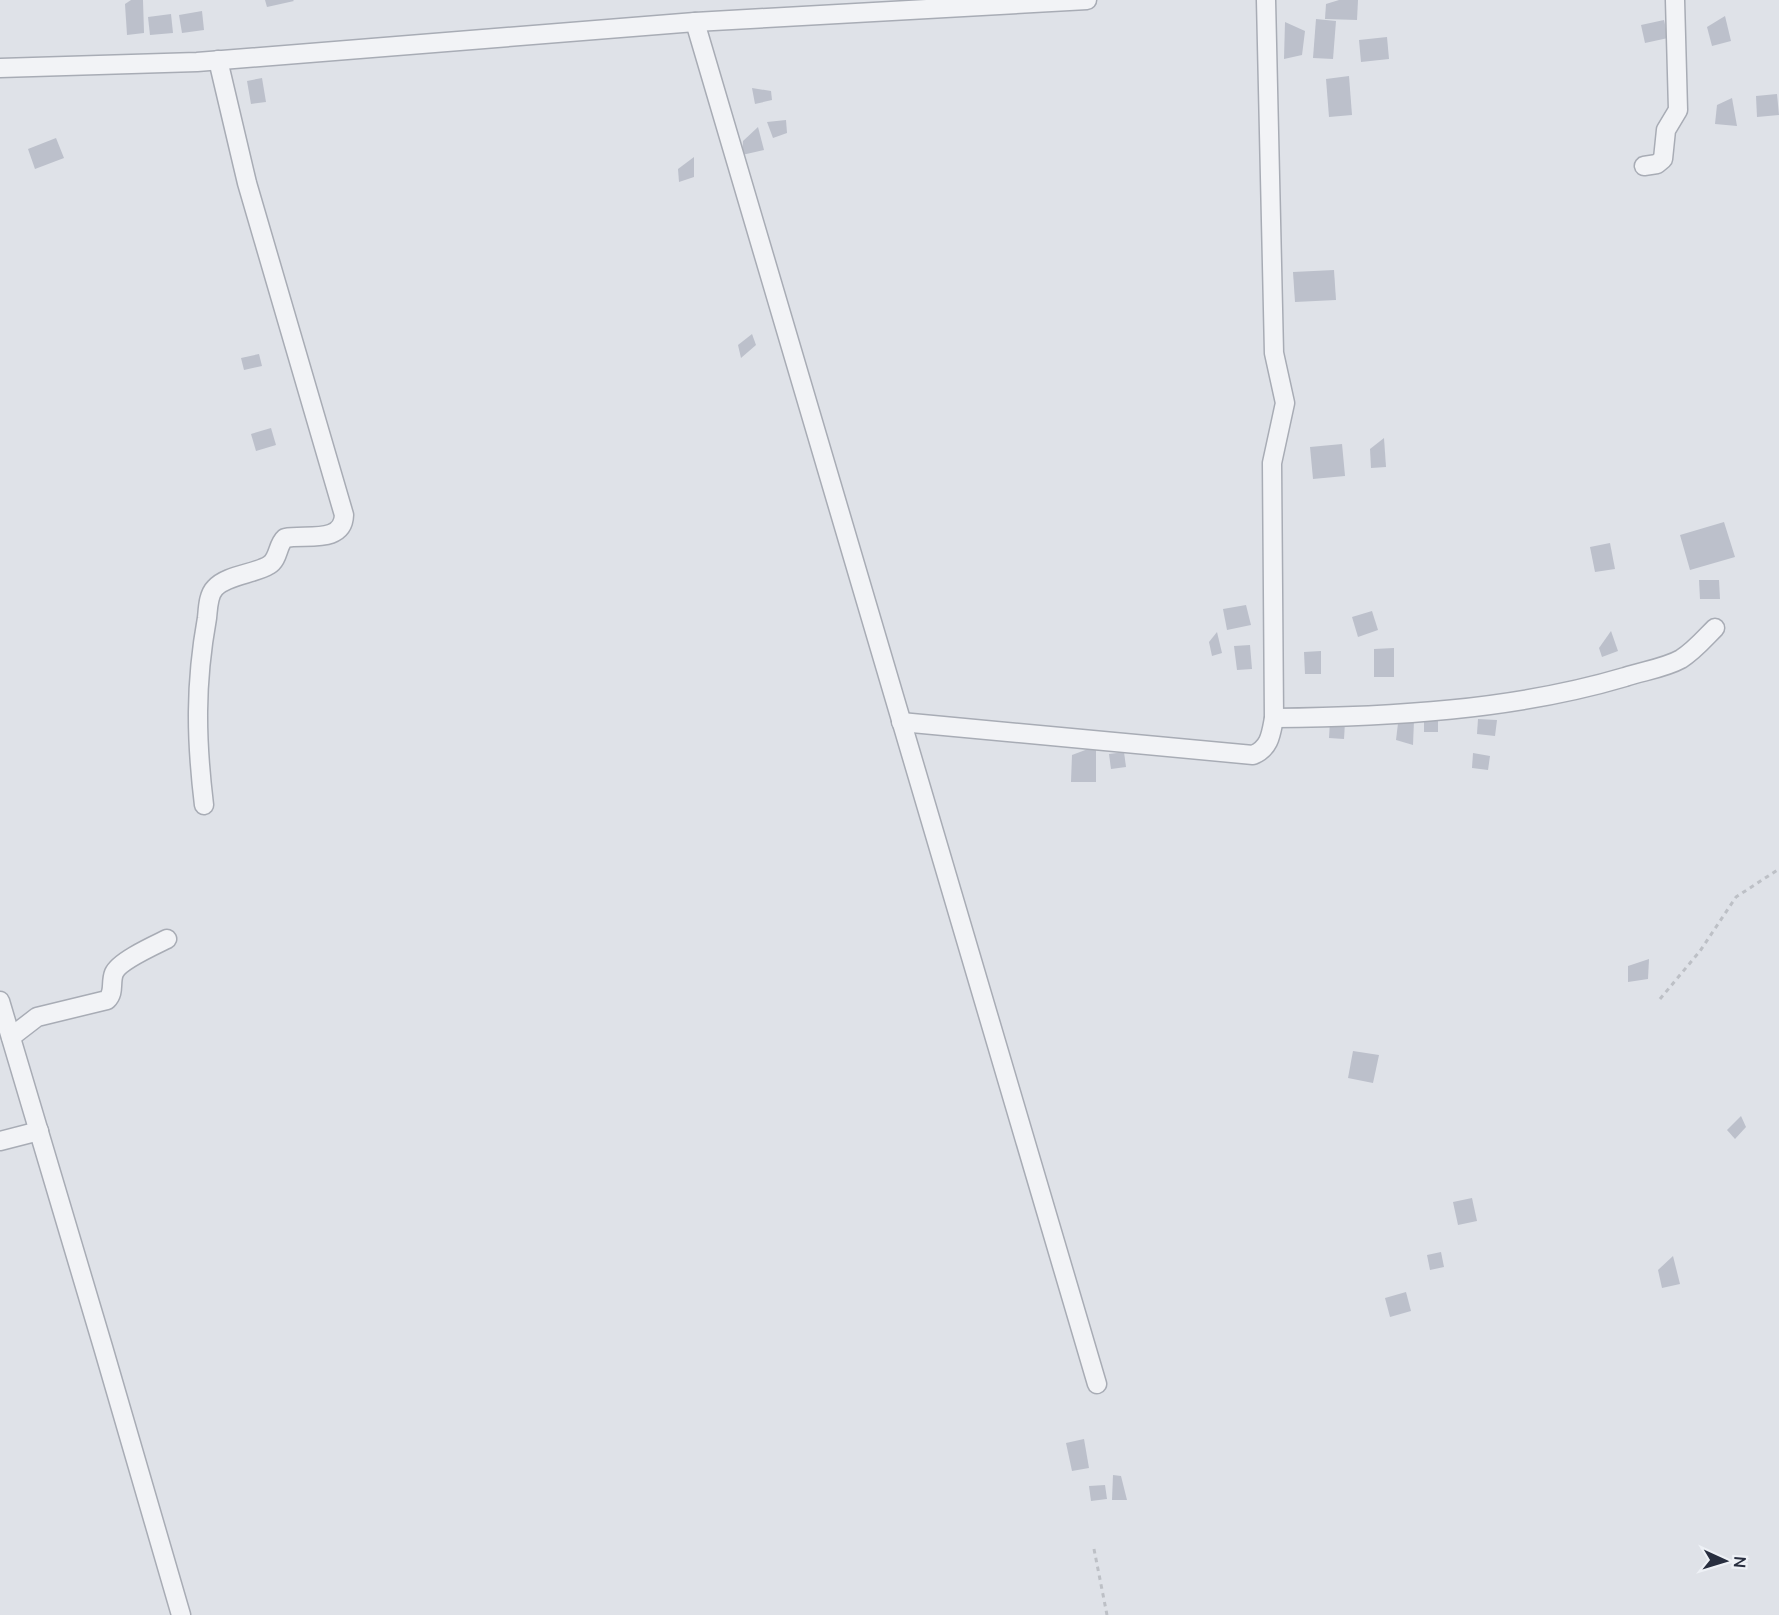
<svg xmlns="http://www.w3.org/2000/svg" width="1779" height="1615" font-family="Manrope,sans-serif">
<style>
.building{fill:#bcc0cb}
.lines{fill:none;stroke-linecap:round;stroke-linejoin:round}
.minor-casing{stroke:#a8acb5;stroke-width:21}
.path{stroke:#bdc0c6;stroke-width:3;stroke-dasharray:4.5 4.5;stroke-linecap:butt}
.minor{stroke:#f2f3f6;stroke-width:18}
</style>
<rect width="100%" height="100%" fill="#dfe2e8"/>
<!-- building -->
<g class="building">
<polygon points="131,0 143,0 144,33 127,35 125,4"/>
<polygon points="265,0 293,0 294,1 267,7"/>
<polygon points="1339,0 1358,0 1357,20 1325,19 1326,4"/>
<polygon points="202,11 204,30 182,33 179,15"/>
<polygon points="171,14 173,33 150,35 148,17"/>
<polygon points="1725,16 1731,41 1712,46 1707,27"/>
<polygon points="1316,19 1336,21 1333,59 1313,58"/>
<polygon points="1664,20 1668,38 1645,43 1641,25"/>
<polygon points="1285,22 1305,31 1302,55 1284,59"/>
<polygon points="1387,37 1389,59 1361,62 1359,40"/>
<polygon points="1349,76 1352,115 1329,117 1326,79"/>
<polygon points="262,78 266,102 251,104 247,81"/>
<polygon points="752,88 771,91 772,100 755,104"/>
<polygon points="1777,94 1779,115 1757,117 1756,96"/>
<polygon points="1732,98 1737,126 1715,124 1717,105"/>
<polygon points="786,120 787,133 773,138 767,122"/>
<polygon points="758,127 764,150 742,155 743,141"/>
<polygon points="56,138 64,158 35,169 28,149"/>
<polygon points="694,157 694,177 679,182 678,169"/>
<polygon points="1334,270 1336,300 1295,302 1293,272"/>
<polygon points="752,334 756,345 741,358 738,345"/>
<polygon points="259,354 262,366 244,370 241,358"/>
<polygon points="271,428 276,445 256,451 251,434"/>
<polygon points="1384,438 1386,467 1371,468 1370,449"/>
<polygon points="1342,444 1345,476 1313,479 1310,447"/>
<polygon points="1724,522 1735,557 1690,570 1680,535"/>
<polygon points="1610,543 1615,569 1595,572 1590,547"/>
<polygon points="1699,580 1719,580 1720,599 1700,599"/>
<polygon points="1246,605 1251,625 1227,630 1223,609"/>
<polygon points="1372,611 1378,630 1358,637 1352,617"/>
<polygon points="1611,631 1618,651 1602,657 1599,648"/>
<polygon points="1217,632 1222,653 1212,656 1209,642"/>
<polygon points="1250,645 1252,669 1237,670 1234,646"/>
<polygon points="1394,648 1394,677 1374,677 1374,649"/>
<polygon points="1321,651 1321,674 1305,674 1304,652"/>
<polygon points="1424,712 1438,717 1438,732 1424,732"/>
<polygon points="1399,715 1414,720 1413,745 1396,740"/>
<polygon points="1478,719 1497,720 1495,736 1477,734"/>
<polygon points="1330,721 1345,722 1344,739 1329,738"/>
<polygon points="1096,746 1096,782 1071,782 1072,755"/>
<polygon points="1124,752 1126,767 1111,769 1109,754"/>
<polygon points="1473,753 1490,756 1488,770 1472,768"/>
<polygon points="1649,959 1648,979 1628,982 1628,966"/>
<polygon points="1353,1051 1379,1055 1373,1083 1348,1078"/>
<polygon points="1741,1116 1746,1127 1735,1139 1727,1130"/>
<polygon points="1472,1198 1477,1221 1458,1225 1453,1202"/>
<polygon points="1441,1252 1444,1267 1430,1270 1427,1255"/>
<polygon points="1673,1256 1680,1284 1662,1288 1658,1270"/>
<polygon points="1406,1292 1411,1311 1390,1317 1385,1298"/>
<polygon points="1084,1439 1089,1468 1072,1471 1066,1443"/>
<polygon points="1113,1475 1121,1476 1127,1500 1112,1500"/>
<polygon points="1105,1485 1107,1499 1091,1501 1089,1486"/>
</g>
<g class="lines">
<defs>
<g id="minor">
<polyline points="695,22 1097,1384"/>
<polyline points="0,68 197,62 695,22 1087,0"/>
<polyline points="1644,166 1657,164 1663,159 1666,130 1678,110 1675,0"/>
<path d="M 1274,718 C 1389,717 1514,710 1625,677 C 1643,671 1665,668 1681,659 C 1694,651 1705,638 1715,628"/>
<path d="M 901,722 L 1253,755 C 1270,748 1271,734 1274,718 L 1272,463 L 1285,403 L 1274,353 L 1266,0"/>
<path d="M 204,805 C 196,739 195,684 207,618 C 208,609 208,595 215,588 C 226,575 255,574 269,565 C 279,559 277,545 285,538 C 306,534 343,544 344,515 L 247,183 L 218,60"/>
<polyline points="0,1001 103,1347 181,1615"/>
<path d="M 11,1037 L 37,1017 L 107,1000 C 115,992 110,983 114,973 C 119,961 155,945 167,939"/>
<polyline points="0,1141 39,1131"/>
</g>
</defs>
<!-- minor casing -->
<use href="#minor" class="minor-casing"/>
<!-- path -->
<g class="path">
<polyline points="1660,999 1700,951 1736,897 1779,869"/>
<polyline points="1094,1549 1107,1615"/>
</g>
<!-- minor -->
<use href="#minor" class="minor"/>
</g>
<!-- north arrow -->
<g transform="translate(1725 1561) rotate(94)" stroke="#eef1f6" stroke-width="4.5" paint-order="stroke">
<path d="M0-4.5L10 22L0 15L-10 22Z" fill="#282e3f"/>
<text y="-9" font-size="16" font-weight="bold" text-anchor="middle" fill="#282e3f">N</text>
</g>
</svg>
